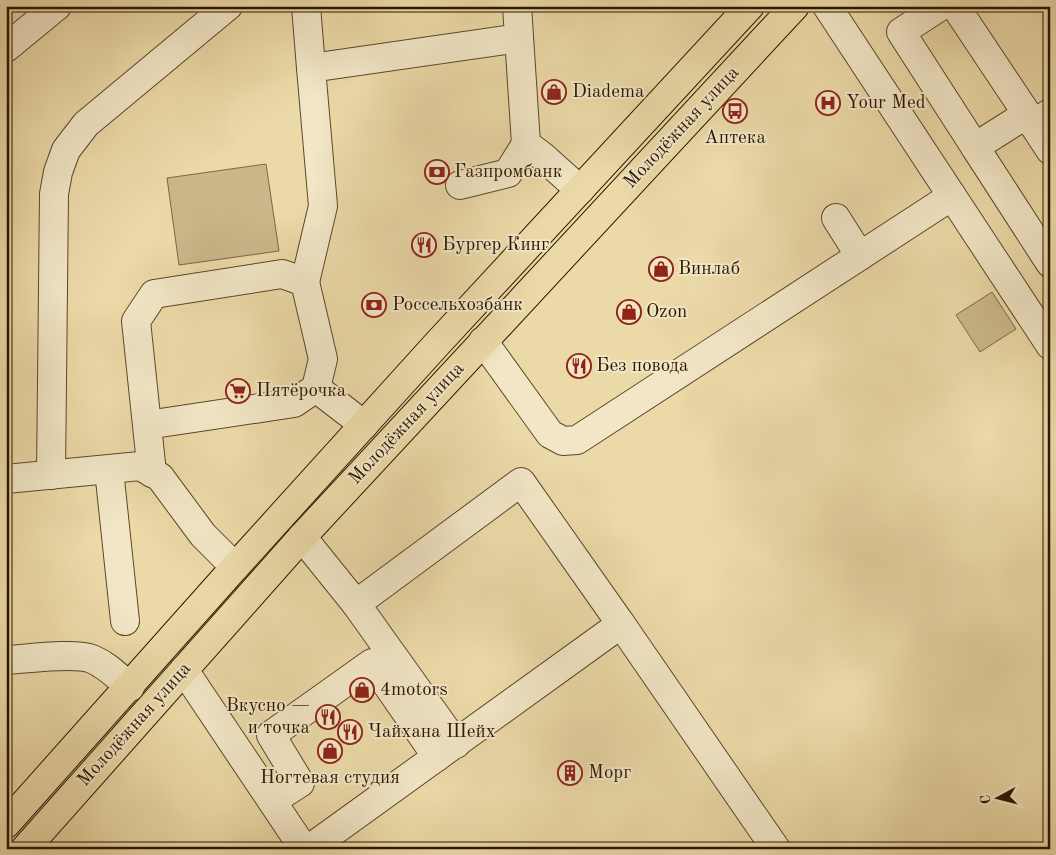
<svg xmlns="http://www.w3.org/2000/svg" width="1056" height="855" font-family="'Old Standard TT',serif">
<style>
.green{fill:#cab88b;stroke:#7a6746}
.lines{fill:none;stroke-linecap:round;stroke-linejoin:round}
.minor-casing{stroke:#5a472a;stroke-width:30}
.major-casing{stroke:#291601;stroke-width:30}
.minor{stroke:#f2e6c6;stroke-width:28}
.major{stroke:#ebd9a7;stroke-width:28}
.labels{text-anchor:middle;dominant-baseline:central;stroke-width:4;stroke-linejoin:round;paint-order:stroke}
.poi-label{font-size:19px;fill:#291601;stroke:#f2e6c6;text-anchor:start}
.street-label{font-size:19px;fill:#291601;stroke:#f2e6c6}
</style>
<rect width="100%" height="100%" fill="#ebd9a7"/>
<filter id="stains"><feTurbulence type="fractalNoise" baseFrequency=".004" numOctaves="4"/><feColorMatrix values="0 0 0 0 .2 0 0 0 0 .09 0 0 0 0 .02 0 0 0 .5 -.17"/></filter>
<radialGradient id="worn" r=".72"><stop offset=".6" stop-color="#630" stop-opacity="0"/><stop offset="1" stop-color="#630" stop-opacity=".3"/></radialGradient>
<!-- green -->
<g class="green">
<polygon points="266,164 279,251 179,265 167,178"/>
<polygon points="992,292 1016,329 980,352 956,315"/>
</g>
<g class="lines">
<defs>
<g id="minor">
<polyline points="306,6 311,68"/>
<polyline points="517,6 526,144 541,155 580,190"/>
<polyline points="827,6 1050,345"/>
<polyline points="941,6 901,32 975,147"/>
<polyline points="955,6 1027,114"/>
<polyline points="6,48 57,6"/>
<polyline points="1050,113 1033,124 1050,150"/>
<polyline points="1033,124 1027,114 975,147 1050,263"/>
<polyline points="460,185 508,173 526,144"/>
<polyline points="836,218 860,256"/>
<polyline points="305,282 323,206 311,68 519,38"/>
<polyline points="483,341 550,434 563,441 577,440 952,196"/>
<polyline points="316,388 364,425"/>
<polyline points="147,425 294,403 316,388 323,359 305,282 282,274 154,294 136,321 152,473"/>
<polyline points="109,470 125,621"/>
<polyline points="51,475 54,194 58,172 66,150 86,124 228,6"/>
<polyline points="6,479 140,466 160,477 203,535 235,567"/>
<polyline points="302,537 356,604 521,482 621,624"/>
<polyline points="356,604 456,744"/>
<path d="M 6,660 C 26,659 75,652 92,659 C 107,665 118,677 130,687"/>
<polyline points="184,670 304,849"/>
<polyline points="272,801 300,783 271,735 372,663 437,757"/>
<polyline points="309,849 621,624 776,849"/>
</g>
<g id="major">
<polyline points="6,824 235,567 437,344 750,6"/>
<polyline points="25,849 302,537 795,6"/>
</g>
</defs>
<!-- minor casing -->
<use href="#minor" class="minor-casing"/>
<!-- major casing -->
<use href="#major" class="major-casing"/>
<!-- minor -->
<use href="#minor" class="minor"/>
<!-- major -->
<use href="#major" class="major"/>
</g>
<!-- icons -->
<defs>
<symbol id="shop-ring" viewBox="-11 -11 22 22"><circle r="9.5" fill="#f2e6c6" stroke="#8f2418" stroke-width="1.5"/><path d="M-5-2.5h2.3a2.7 3.5 0 0 1 5.4 0H5L5.5 6h-11ZM-1.5-2.5h3a1.5 2.3 0 0 0-3 0Z" fill="#8f2418"/></symbol>
<symbol id="hospital-ring" viewBox="-11 -11 22 22"><circle r="9.5" fill="#f2e6c6" stroke="#8f2418" stroke-width="1.5"/><path d="M-5-5h3v3.5h4V-5h3V5h-3V1.5h-4V5h-3Z" fill="#8f2418"/></symbol>
<symbol id="bus-ring" viewBox="-11 -11 22 22"><circle r="9.5" fill="#f2e6c6" stroke="#8f2418" stroke-width="1.5"/><path d="M-5-6H5V4H4V6H2V4H-2V6H-4V4H-5ZM-3.5-4V0h7V-4ZM-3.5 1.2v1.5H-2V1.2ZM2 1.2v1.5H3.5V1.2Z" fill="#8f2418"/></symbol>
<symbol id="bank-ring" viewBox="-11 -11 22 22"><circle r="9.5" fill="#f2e6c6" stroke="#8f2418" stroke-width="1.5"/><path d="M-6-4H6V4H-6ZM0-2.3a2.3 2.3 0 1 0 0 4.6a2.3 2.3 0 1 0 0-4.6Z" fill="#8f2418"/></symbol>
<symbol id="restaurant-ring" viewBox="-11 -11 22 22"><circle r="9.5" fill="#f2e6c6" stroke="#8f2418" stroke-width="1.5"/><path d="M-5-6h1v4h1v-4h1v4h1v-4h1v5L-1.5 .5V6h-2V.5L-5-1ZM5-6V6H3V1.5H1.5Q1.5-4 5-6Z" fill="#8f2418"/></symbol>
<symbol id="supermarket-ring" viewBox="-11 -11 22 22"><circle r="9.5" fill="#f2e6c6" stroke="#8f2418" stroke-width="1.5"/><path d="M-6-5.5h2.5l.6 2H6L4.5 2H-2.5L-4.4-4H-6ZM-1.5 3.2a1.3 1.3 0 1 0 .1 0ZM3 3.2a1.3 1.3 0 1 0 .1 0Z" fill="#8f2418"/></symbol>
<symbol id="building-ring" viewBox="-11 -11 22 22"><circle r="9.5" fill="#f2e6c6" stroke="#8f2418" stroke-width="1.5"/><path d="M-4-6H4V6H1V3H-1V6H-4ZM-2.5-4.3h1.7v1.8h-1.7ZM.8-4.3h1.7v1.8H.8ZM-2.5-1h1.7V.8h-1.7ZM.8-1h1.7V.8H.8Z" fill="#8f2418"/></symbol>
</defs>
<g fill-rule="evenodd">
<use href="#shop-ring" x="540" y="78" width="28" height="28"/>
<use href="#hospital-ring" x="814" y="89" width="28" height="28"/>
<use href="#bus-ring" x="721" y="97" width="28" height="28"/>
<use href="#bank-ring" x="423" y="158" width="28" height="28"/>
<use href="#restaurant-ring" x="410" y="231" width="28" height="28"/>
<use href="#shop-ring" x="647" y="255" width="28" height="28"/>
<use href="#bank-ring" x="360" y="291" width="28" height="28"/>
<use href="#shop-ring" x="615" y="298" width="28" height="28"/>
<use href="#restaurant-ring" x="565" y="352" width="28" height="28"/>
<use href="#supermarket-ring" x="224" y="377" width="28" height="28"/>
<use href="#shop-ring" x="348" y="676" width="28" height="28"/>
<use href="#restaurant-ring" x="314" y="703" width="28" height="28"/>
<use href="#restaurant-ring" x="336" y="718" width="28" height="28"/>
<use href="#shop-ring" x="316" y="737" width="28" height="28"/>
<use href="#building-ring" x="556" y="759" width="28" height="28"/>
</g>
<g class="labels">
<!-- poi labels -->
<g class="poi-label">
<text x="572" y="92">Diadema</text>
<text x="846" y="103">Your Med</text>
<text x="735" y="138" text-anchor="middle">Аптека</text>
<text x="454" y="172">Газпромбанк</text>
<text x="442" y="245">Бургер Кинг</text>
<text x="678" y="269">Винлаб</text>
<text x="392" y="305">Россельхозбанк</text>
<text x="646" y="312">Ozon</text>
<text x="596" y="366">Без повода</text>
<text x="256" y="391">Пятёрочка</text>
<text x="380" y="690">4motors</text>
<text x="310" y="706" text-anchor="end">Вкусно —<tspan x="310" dy="22">и точка</tspan></text>
<text x="368" y="732">Чайхана Шейх</text>
<text x="588" y="773">Морг</text>
<text x="330" y="778" text-anchor="middle">Ногтевая студия</text>
</g>
<!-- street labels -->
<g class="street-label">
<text transform="translate(682 128) rotate(-47)">Молодёжная улица</text>
<text transform="translate(407 424) rotate(-47)">Молодёжная улица</text>
<text transform="translate(135 725) rotate(-48)">Молодёжная улица</text>
</g>
</g>
<!-- margin -->
<rect width="1056" height="855" fill="none" stroke="#ebd9a7" stroke-width="25"/>
<rect x="8" y="8" width="1041" height="840" fill="none" stroke="#291601" stroke-width="2.5"/>
<rect x="12" y="12" width="1031" height="830" fill="none" stroke="#291601"/>
<!-- north arrow -->
<g transform="translate(998 798) rotate(263)" stroke="#f2e6c6" stroke-width="4" paint-order="stroke">
<path d="M0-4L9 19L0 12L-9 19Z" fill="#291601"/>
<text y="-8" font-size="14" font-weight="bold" text-anchor="middle" fill="#291601">С</text>
</g>
<rect width="100%" height="100%" filter="url(#stains)"/>
<rect width="100%" height="100%" fill="url(#worn)"/>
</svg>
